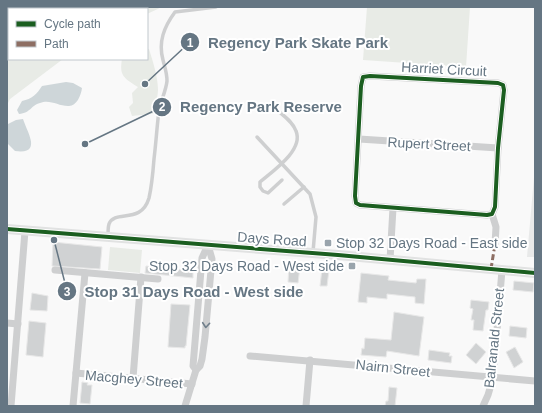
<svg xmlns="http://www.w3.org/2000/svg" width="542" height="413" font-family="Arial,sans-serif">
<style>
.built{fill:#e8e9e9}
.green{fill:#e8ebe6}
.water{fill:#ced6d9}
.building{fill:#d0d2d3;stroke:#e8e8e8}
.lines{fill:none;stroke-linecap:round;stroke-linejoin:round}
.lane{stroke:#cecfd0;stroke-width:3.5}
.street{stroke:#cecfd0;stroke-width:7}
.secondary{stroke:#e1e2e2;stroke-width:10}
.quiet{stroke:#8d6e63;stroke-width:3;stroke-dasharray:6 3;stroke-linecap:butt}
.cycleway-casing{stroke:#fff;stroke-width:6}
.cycleway{stroke:#1b5e20;stroke-width:4}
.oneway{stroke:#707f8b}
.poi-dot{fill:#99a4ac;stroke:#fff;stroke-width:1.5}
.labels{text-anchor:middle;dominant-baseline:central;stroke-width:4;stroke-linejoin:round;paint-order:stroke}
.street-label{font-size:14px;fill:#657683;stroke:#fff}
.poi-label{font-size:14px;fill:#657683;stroke:#fff;text-anchor:start}
.leader{fill:none;stroke:#657683;stroke-width:1.5}
.callout-dot{fill:#657683;stroke:#fff;stroke-width:1.5}
.mark-label{font-size:12px;text-anchor:middle;font-weight:bold;fill:#fff}
.callout-label{font-size:15px;text-anchor:middle;font-weight:bold;fill:#657683;stroke:#fff;stroke-width:4;stroke-linejoin:round;paint-order:stroke}
</style>
<rect width="100%" height="100%" fill="#f9f9f9"/>
<!-- built -->
<polygon class="built" points="535,166 535,257 527,257"/>
<!-- green -->
<g class="green">
<polygon points="7,7 162,7 147,14 147,9 9,9 9,59 63,59 10,99 7,105"/>
<polygon points="367,7 470,7 466,67 363,60"/>
<path d="M 147,49 L 149,49 C 153,62 158,77 158,90 C 158,95 156,101 156,106 L 160,108 L 159,113 L 132,116 L 129,107 L 133,103 L 132,93 L 138,87 C 124,78 119,76 122,59 L 147,59 Z"/>
<polygon points="110,247 142,250 140,273 108,270"/>
</g>
<!-- water -->
<g class="water">
<path d="M 66,82 L 73,83 L 82,88 C 81,96 76,107 68,106 C 58,106 50,99 40,103 C 31,105 31,113 19,114 L 17,110 L 22,101 C 32,99 37,94 42,86 Z"/>
<path d="M 23,119 C 27,132 43,155 15,151 L 7,143 L 7,127 L 8,124 L 16,120 Z"/>
</g>
<!-- building -->
<g class="building">
<polygon points="53,242 102,247 100,269 52,266"/>
<polygon points="146,266 193,271 193,278 145,273"/>
<polygon points="289,266 300,267 298,283 288,282"/>
<polygon points="322,269 329,270 327,286 320,286"/>
<polygon points="361,273 389,276 388,280 416,283 417,279 426,279 424,304 415,303 415,297 387,294 387,299 367,297 367,303 358,302"/>
<polygon points="514,281 534,283 533,292 513,290"/>
<polygon points="32,293 48,296 47,311 30,310"/>
<polygon points="471,300 489,302 488,310 486,310 483,331 473,330 474,320 471,320 473,309 470,308"/>
<polygon points="171,304 190,305 186,346 185,346 185,348 168,347"/>
<polygon points="394,312 424,317 419,356 387,351 386,357 361,355 362,348 364,349 365,338 391,340"/>
<polygon points="29,321 46,323 43,357 26,355"/>
<polygon points="510,326 527,328 526,338 509,336"/>
<polygon points="476,343 486,352 476,364 466,355"/>
<polygon points="515,347 523,362 514,368 506,352"/>
<polygon points="429,350 450,353 449,356 452,356 451,363 428,360"/>
<polygon points="82,382 88,383 87,385 92,385 90,404 80,403"/>
<polygon points="389,387 397,388 395,406 385,406 386,401 388,401"/>
</g>
<g class="lines">
<!-- lane -->
<g class="lane">
<path d="M 277,110 C 284,116 293,122 296,131 C 304,150 273,171 260,182 L 260,187 L 263,191 L 268,193 L 282,180"/>
<polyline points="257,137 310,194 316,217 313,252"/>
<polyline points="284,204 304,187"/>
<path d="M 108,236 C 108,233 108,227 109,224 C 115,209 141,225 149,198 C 152,185 153,172 154,159 C 156,143 157,126 159,110 C 161,100 166,91 167,81 C 167,73 165,68 163,60 C 158,42 164,27 175,12 L 216,7"/>
</g>
<!-- street -->
<g class="street">
<polygon points="370,76 498,83 503,85 504,90 498,148 495,207 492,214 487,215 360,205 356,203 355,196 361,86 363,77"/>
<polyline points="359,139 498,148"/>
<polyline points="492,214 496,227 495,244"/>
<polyline points="390,260 393,208"/>
<polyline points="55,270 158,279"/>
<polyline points="7,323 18,324"/>
<polyline points="250,356 535,381"/>
<polyline points="196,370 193,366 202,258 208,245"/>
<polyline points="76,373 192,384"/>
<polyline points="133,378 141,277"/>
<polyline points="11,406 25,231"/>
<polyline points="73,406 85,273"/>
<polyline points="185,406 196,370 200,366 202,359 205,337 212,259 208,245"/>
<polyline points="306,406 310,360"/>
<polyline points="483,406 488,395 493,378 502,270"/>
</g>
<!-- secondary -->
<polyline class="secondary" points="7,229 338,255 535,273"/>
<!-- quiet -->
<polyline class="quiet" points="491,269 495,244"/>
<defs>
<g id="cycleway">
<polygon points="370,76 498,83 503,85 504,90 498,148 495,207 492,214 487,215 360,205 356,203 355,196 361,86 363,77"/>
<polyline points="7,229 338,255 535,273"/>
</g>
</defs>
<!-- cycleway casing -->
<use href="#cycleway" class="cycleway-casing"/>
<!-- cycleway -->
<use href="#cycleway" class="cycleway"/>
</g>
<!-- one-way arrows -->
<defs><path id="oneway-chevron" d="M-2-3.5L2.5 0L-2 3.5" fill="none" stroke-width="1.6" stroke-linecap="round" stroke-linejoin="round"/></defs>
<use class="oneway" href="#oneway-chevron" transform="translate(206 325) rotate(95)"/>
<!-- markers -->
<g class="poi-dot">
<rect x="324" y="239" width="8" height="8" rx="2"/>
<rect x="348" y="262" width="8" height="8" rx="2"/>
</g>
<g class="labels">
<!-- street labels -->
<g class="street-label">
<text transform="translate(444 69) rotate(3)">Harriet Circuit</text>
<text transform="translate(429 144) rotate(3)">Rupert Street</text>
<text transform="translate(272 239) rotate(4)">Days Road</text>
<text transform="translate(494 338) rotate(-84)">Balranald Street</text>
<text transform="translate(393 368) rotate(6)">Nairn Street</text>
<text transform="translate(134 379) rotate(5)">Macghey Street</text>
</g>
<!-- poi labels -->
<g class="poi-label">
<text x="336" y="243">Stop 32 Days Road - East side</text>
<text x="344" y="266" text-anchor="end">Stop 32 Days Road - West side</text>
</g>
</g>
<!-- callouts -->
<path class="leader" d="M145 84L190 42M85 144L162 107M54 240L67 291"/>
<g class="callout-dot">
<circle cx="145" cy="84" r="4"/>
<circle cx="85" cy="144" r="4"/>
<circle cx="54" cy="240" r="4"/>
<circle cx="190" cy="42" r="10"/>
<circle cx="162" cy="107" r="10"/>
<circle cx="67" cy="291" r="10"/>
</g>
<g class="mark-label">
<text x="190" y="47">1</text>
<text x="162" y="111">2</text>
<text x="67" y="296">3</text>
</g>
<g class="callout-label">
<text x="298" y="48">Regency Park Skate Park</text>
<text x="261" y="112">Regency Park Reserve</text>
<text x="194" y="297">Stop 31 Days Road - West side</text>
</g>
<!-- border -->
<rect width="542" height="413" fill="none" stroke="#657683" stroke-width="16"/>
<!-- legend -->
<rect x="8" y="8" width="140" height="52" fill="#ffffff" stroke="#c1c8cd"/>
<rect x="16" y="21" width="20" height="6" fill="#1b5e20" stroke="#c1c8cd"/>
<text x="44" y="28" font-size="12" fill="#657683">Cycle path</text>
<rect x="16" y="41" width="20" height="6" fill="#8d6e63" stroke="#c1c8cd"/>
<text x="44" y="48" font-size="12" fill="#657683">Path</text>
</svg>
